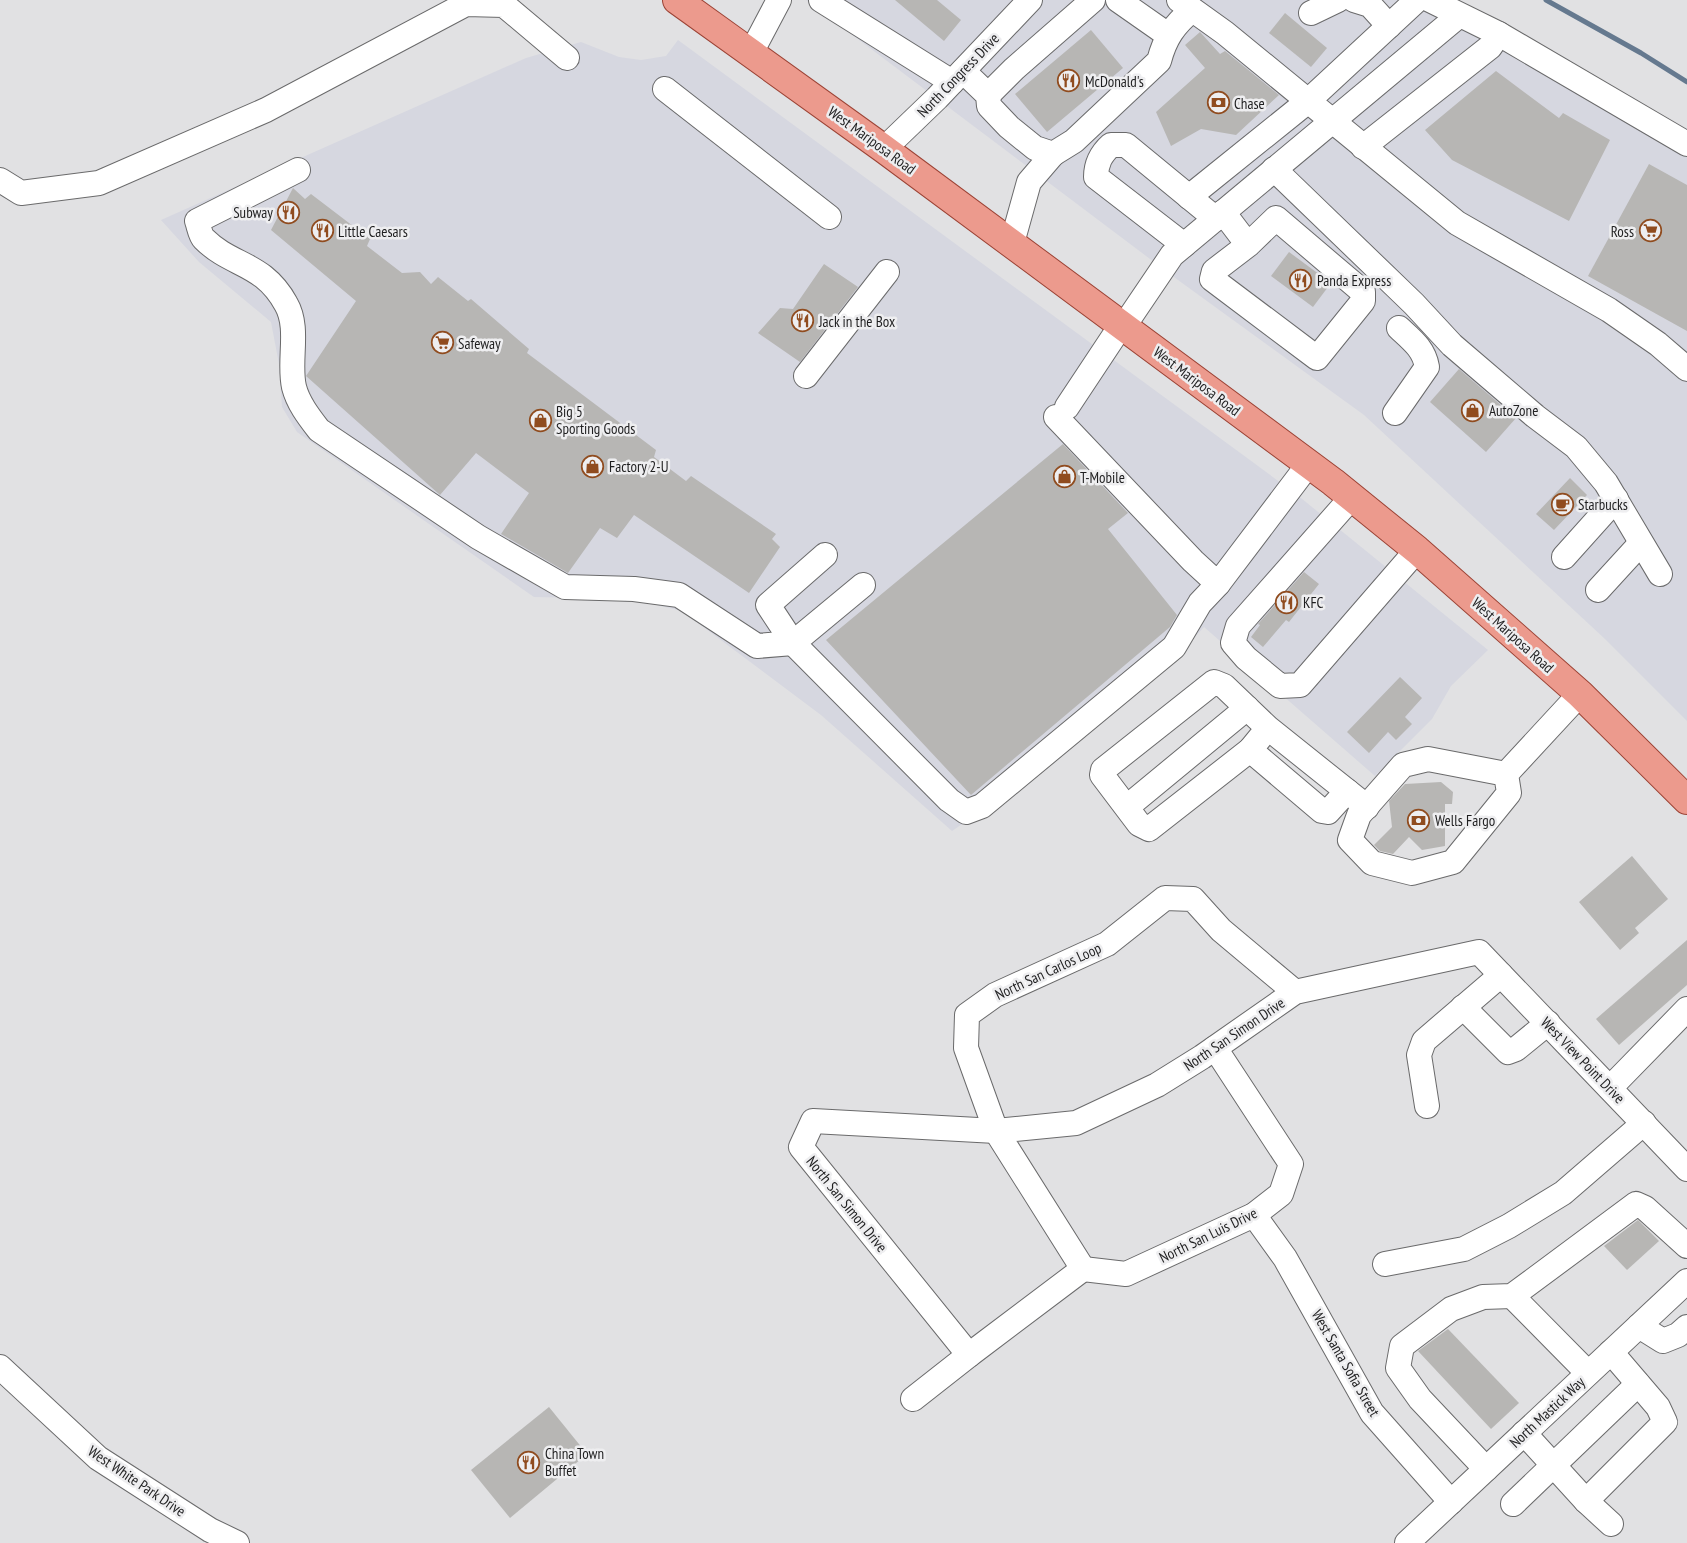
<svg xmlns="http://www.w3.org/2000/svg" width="1687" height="1543" font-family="'PT Sans Narrow',sans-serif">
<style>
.built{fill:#d6d7e0}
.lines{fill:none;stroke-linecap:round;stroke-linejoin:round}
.stream{stroke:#65798f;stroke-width:5}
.building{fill:#b7b6b4}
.minor-casing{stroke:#6a6a6b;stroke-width:26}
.major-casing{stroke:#9c4335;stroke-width:30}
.minor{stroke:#fff;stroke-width:24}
.major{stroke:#ec9a8d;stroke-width:28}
.labels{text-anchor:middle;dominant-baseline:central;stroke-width:5;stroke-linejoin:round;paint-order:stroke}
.street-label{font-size:15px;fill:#1f1f20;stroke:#eeeef0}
.poi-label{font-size:15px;fill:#1f1f20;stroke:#eeeef0;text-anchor:start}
</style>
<rect width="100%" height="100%" fill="#e1e1e3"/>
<!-- built -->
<g class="built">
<polygon points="806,0 1452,0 1687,134 1687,721 1605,639 1364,415 1178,280"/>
<polygon points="678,40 1296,494 1488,650 1451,686 1432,719 1375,776 1204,627 1170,664 1033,776 952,831 821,715 682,611 631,599 534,597 297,432 282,407 279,364 271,322 199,262 161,220 526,58 581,42 619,57 641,60 666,56"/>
</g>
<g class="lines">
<!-- stream -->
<polyline class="stream" points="1546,0 1641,53 1687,82"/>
</g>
<!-- building -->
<g class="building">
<polygon points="895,0 937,0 961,20 944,41"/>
<polygon points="1285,13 1327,48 1311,67 1269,33"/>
<polygon points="1091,30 1123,68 1047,132 1015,94"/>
<polygon points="1200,32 1220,54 1225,51 1279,95 1236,135 1201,129 1171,146 1156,112 1205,68 1185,45"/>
<polygon points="1496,71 1559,118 1563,113 1610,140 1569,221 1452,160 1425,130"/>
<polygon points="1649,164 1687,185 1687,331 1588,276"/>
<polygon points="293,188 305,199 311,194 370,239 367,246 402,273 420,272 431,284 438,277 468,301 471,299 529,349 527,353 656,450 654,457 686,481 691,476 776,534 772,539 780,547 749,593 634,515 617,538 600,528 568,573 501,534 529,493 476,453 440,495 306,376 356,301 271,230"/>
<polygon points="1289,252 1331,283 1313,307 1271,276"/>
<polygon points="824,264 858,287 800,362 758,333 780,308 793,309"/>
<polygon points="1459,369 1516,418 1486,452 1430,402"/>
<polygon points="1063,444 1128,513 1108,529 1177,615 1170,627 971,795 826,640"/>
<polygon points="1570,478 1587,495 1554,530 1536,514"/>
<polygon points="1304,572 1319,584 1289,622 1286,620 1263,647 1251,637 1260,625 1258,624"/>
<polygon points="1400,677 1422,698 1405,717 1412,724 1396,740 1388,732 1369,753 1347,732"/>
<polygon points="1441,782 1453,792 1452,804 1445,804 1445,846 1422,850 1409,837 1393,854 1380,851 1374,845 1392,827 1389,801 1405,784"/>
<polygon points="1632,856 1668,899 1635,928 1639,933 1620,950 1579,902"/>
<polygon points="1687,940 1687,985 1619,1045 1596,1019"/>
<polygon points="1638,1220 1659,1241 1627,1270 1604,1246"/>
<polygon points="1448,1329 1519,1403 1491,1429 1418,1351"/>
<polygon points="549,1407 587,1454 510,1518 471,1470"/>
</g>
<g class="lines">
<defs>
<g id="minor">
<polyline points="821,0 952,82"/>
<polyline points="1118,0 1168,35"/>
<polyline points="1179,0 1225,33 1457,223 1609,310 1658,344 1687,369"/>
<polyline points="1354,0 1370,5 1389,26"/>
<polyline points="1430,0 1499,34 1687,144"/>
<polyline points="1311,13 1338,0"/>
<polyline points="751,53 779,0"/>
<path d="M 963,71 L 988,95 L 989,106 L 1009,127 L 1035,148 L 1053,154 L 1074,141 L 1159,61 C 1165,38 1174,25 1192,10"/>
<polyline points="665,89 829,217"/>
<polyline points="988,95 1014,69 1093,0"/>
<polyline points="1363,147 1490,47 1499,34"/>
<polyline points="884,149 937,98 1030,0"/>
<polyline points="1274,169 1414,304 1452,345 1535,416 1576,447 1606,483 1660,574"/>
<path d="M 298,170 L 197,221 C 199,226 200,235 204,239 C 232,267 263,262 286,304 C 300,328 288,361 294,387 C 298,403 309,417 319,430 L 478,537 L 565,587 L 634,589 L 679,595 L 757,646 L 793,643 L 768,605 L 825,555"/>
<polyline points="0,180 21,193 99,183 266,110 466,4 504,5 567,58"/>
<polyline points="1189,197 1307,102 1417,0"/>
<polyline points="1223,212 1248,245 1276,218 1363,292 1363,301 1317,358 1212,279 1214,271 1248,245"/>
<polyline points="1012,243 1029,182 1053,154"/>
<path d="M 1184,245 L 1096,177 C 1096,163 1101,154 1111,145 L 1126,145 L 1216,219"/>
<polyline points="1124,326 1172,255 1456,18 1456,14"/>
<polyline points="806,376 887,272"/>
<polyline points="1067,407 1122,324"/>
<path d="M 1395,413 L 1427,367 C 1424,349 1412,340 1399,328"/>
<polyline points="1056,417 1193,561 1218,584 1308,465"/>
<polyline points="1352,497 1238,626 1233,643 1246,658 1280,686 1300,685 1417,550"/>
<polyline points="1564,557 1616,499"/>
<polyline points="863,585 793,643 949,800 966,812 982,806 1174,647 1200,603 1218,584"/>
<polyline points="1598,590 1641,543"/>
<polyline points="1268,728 1250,750 1149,829 1139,824 1102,775 1103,770 1214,682 1224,686 1268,728 1367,807"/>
<polyline points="1250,750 1322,811 1328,812 1347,791"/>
<polyline points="1506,774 1509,793 1453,862 1412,873 1372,863 1350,840 1359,815 1403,765 1428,759 1506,774 1580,694"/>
<polyline points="1127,807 1247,708"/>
<polyline points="1463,1007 1508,1052 1516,1049 1548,1023"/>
<polyline points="1610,1088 1687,1009"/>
<polyline points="1427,1106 1419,1055 1424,1041 1501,975"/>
<polyline points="1254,1215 1285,1258 1372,1413 1451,1502"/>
<polyline points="1385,1264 1464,1249 1509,1226 1563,1193 1644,1123"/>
<polyline points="1083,1269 969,1355 801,1147 813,1121 996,1131 966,1048 967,1015 995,995 1107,944 1165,898 1193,899 1221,930 1295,992"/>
<polyline points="1083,1269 996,1131 1076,1123 1157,1085 1202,1057 1295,992 1479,952 1687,1169"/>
<polyline points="1083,1269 1126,1274 1254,1215 1281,1194 1291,1164 1215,1048"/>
<polyline points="1512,1296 1588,1373"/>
<polyline points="1639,1326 1663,1341 1678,1335 1687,1327"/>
<polyline points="0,1367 98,1458 210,1530 237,1543"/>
<polyline points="913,1399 969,1355"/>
<polyline points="1524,1433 1586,1501 1611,1524"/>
<polyline points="1486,1469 1420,1399 1398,1368 1402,1346 1451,1309 1483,1297 1512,1296 1636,1204 1645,1208 1687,1246"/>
<polyline points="1586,1501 1665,1422 1658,1407 1611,1352"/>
<polyline points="1513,1504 1638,1384"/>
<polyline points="1407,1543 1687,1281"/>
</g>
<polyline id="major" points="677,0 884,149 1333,482 1417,550 1580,694 1687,800"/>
</defs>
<!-- minor casing -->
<use href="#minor" class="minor-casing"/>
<!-- major casing -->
<use href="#major" class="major-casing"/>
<!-- minor -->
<use href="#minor" class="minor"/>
<!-- major -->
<use href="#major" class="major"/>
</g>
<!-- icons -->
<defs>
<symbol id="restaurant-ring" viewBox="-11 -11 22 22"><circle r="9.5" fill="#eeeef0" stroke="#904c1f" stroke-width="1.5"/><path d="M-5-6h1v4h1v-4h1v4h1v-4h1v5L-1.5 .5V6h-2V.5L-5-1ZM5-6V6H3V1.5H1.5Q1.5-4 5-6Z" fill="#904c1f"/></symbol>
<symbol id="bank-ring" viewBox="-11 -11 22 22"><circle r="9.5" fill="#eeeef0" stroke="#904c1f" stroke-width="1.5"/><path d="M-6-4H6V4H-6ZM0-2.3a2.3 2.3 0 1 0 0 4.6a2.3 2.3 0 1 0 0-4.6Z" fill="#904c1f"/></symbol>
<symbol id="supermarket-ring" viewBox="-11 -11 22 22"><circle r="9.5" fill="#eeeef0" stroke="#904c1f" stroke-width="1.5"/><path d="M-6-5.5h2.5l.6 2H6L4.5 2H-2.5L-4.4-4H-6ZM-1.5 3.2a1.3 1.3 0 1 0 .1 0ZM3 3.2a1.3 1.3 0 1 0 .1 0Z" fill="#904c1f"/></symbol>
<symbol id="shop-ring" viewBox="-11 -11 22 22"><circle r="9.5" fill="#eeeef0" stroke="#904c1f" stroke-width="1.5"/><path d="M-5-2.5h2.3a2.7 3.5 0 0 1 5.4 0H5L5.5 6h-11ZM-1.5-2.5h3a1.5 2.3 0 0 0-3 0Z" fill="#904c1f"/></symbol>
<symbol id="cafe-ring" viewBox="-11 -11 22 22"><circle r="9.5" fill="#eeeef0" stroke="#904c1f" stroke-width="1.5"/><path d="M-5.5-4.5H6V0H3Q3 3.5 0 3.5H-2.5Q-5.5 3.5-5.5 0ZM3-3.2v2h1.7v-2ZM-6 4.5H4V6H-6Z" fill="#904c1f"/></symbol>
</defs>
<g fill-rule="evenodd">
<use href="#restaurant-ring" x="1056" y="68" width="25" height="25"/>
<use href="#bank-ring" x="1206" y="90" width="25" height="25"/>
<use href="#restaurant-ring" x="276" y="200" width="25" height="25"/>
<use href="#restaurant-ring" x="310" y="218" width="25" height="25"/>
<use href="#supermarket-ring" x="1638" y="218" width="25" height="25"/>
<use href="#restaurant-ring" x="1288" y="268" width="25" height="25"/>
<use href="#restaurant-ring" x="790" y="308" width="25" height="25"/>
<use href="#supermarket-ring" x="430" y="330" width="25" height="25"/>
<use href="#shop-ring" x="1460" y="398" width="25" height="25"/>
<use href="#shop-ring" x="528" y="408" width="25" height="25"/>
<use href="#shop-ring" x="580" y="454" width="25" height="25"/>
<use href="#shop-ring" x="1052" y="464" width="25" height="25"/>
<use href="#cafe-ring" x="1550" y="492" width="25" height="25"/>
<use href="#restaurant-ring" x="1274" y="590" width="25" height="25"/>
<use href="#bank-ring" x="1406" y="808" width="25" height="25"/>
<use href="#restaurant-ring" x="516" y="1450" width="25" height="25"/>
</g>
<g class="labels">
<!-- street labels -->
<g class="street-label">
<text transform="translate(958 75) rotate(-46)">North Congress Drive</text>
<text transform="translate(872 140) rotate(36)">West Mariposa Road</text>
<text transform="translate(1197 381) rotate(37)">West Mariposa Road</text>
<text transform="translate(1513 635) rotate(42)">West Mariposa Road</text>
<text transform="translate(1048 971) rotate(-25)">North San Carlos Loop</text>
<text transform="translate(1234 1034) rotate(-34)">North San Simon Drive</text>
<text transform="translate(1583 1060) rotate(46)">West View Point Drive</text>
<text transform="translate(847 1204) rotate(51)">North San Simon Drive</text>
<text transform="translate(1208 1235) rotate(-26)">North San Luis Drive</text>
<text transform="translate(1346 1363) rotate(60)">West Santa Sofia Street</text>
<text transform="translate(1547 1412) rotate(-43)">North Mastick Way</text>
<text transform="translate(137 1481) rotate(34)">West White Park Drive</text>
</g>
<!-- poi labels -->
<g class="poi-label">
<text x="1085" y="81">McDonald's</text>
<text x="1234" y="103">Chase</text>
<text x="273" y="212" text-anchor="end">Subway</text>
<text x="338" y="231">Little Caesars</text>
<text x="1634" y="231" text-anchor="end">Ross</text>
<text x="1317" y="280">Panda Express</text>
<text x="819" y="321">Jack in the Box</text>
<text x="458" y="343">Safeway</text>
<text x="1489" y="410">AutoZone</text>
<text x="556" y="411">Big 5<tspan x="556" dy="17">Sporting Goods</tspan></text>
<text x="609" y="466">Factory 2-U</text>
<text x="1080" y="477">T-Mobile</text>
<text x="1578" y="504">Starbucks</text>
<text x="1303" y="602">KFC</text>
<text x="1435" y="820">Wells Fargo</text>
<text x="545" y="1453">China Town<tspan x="545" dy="17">Buffet</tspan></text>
</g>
</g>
</svg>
